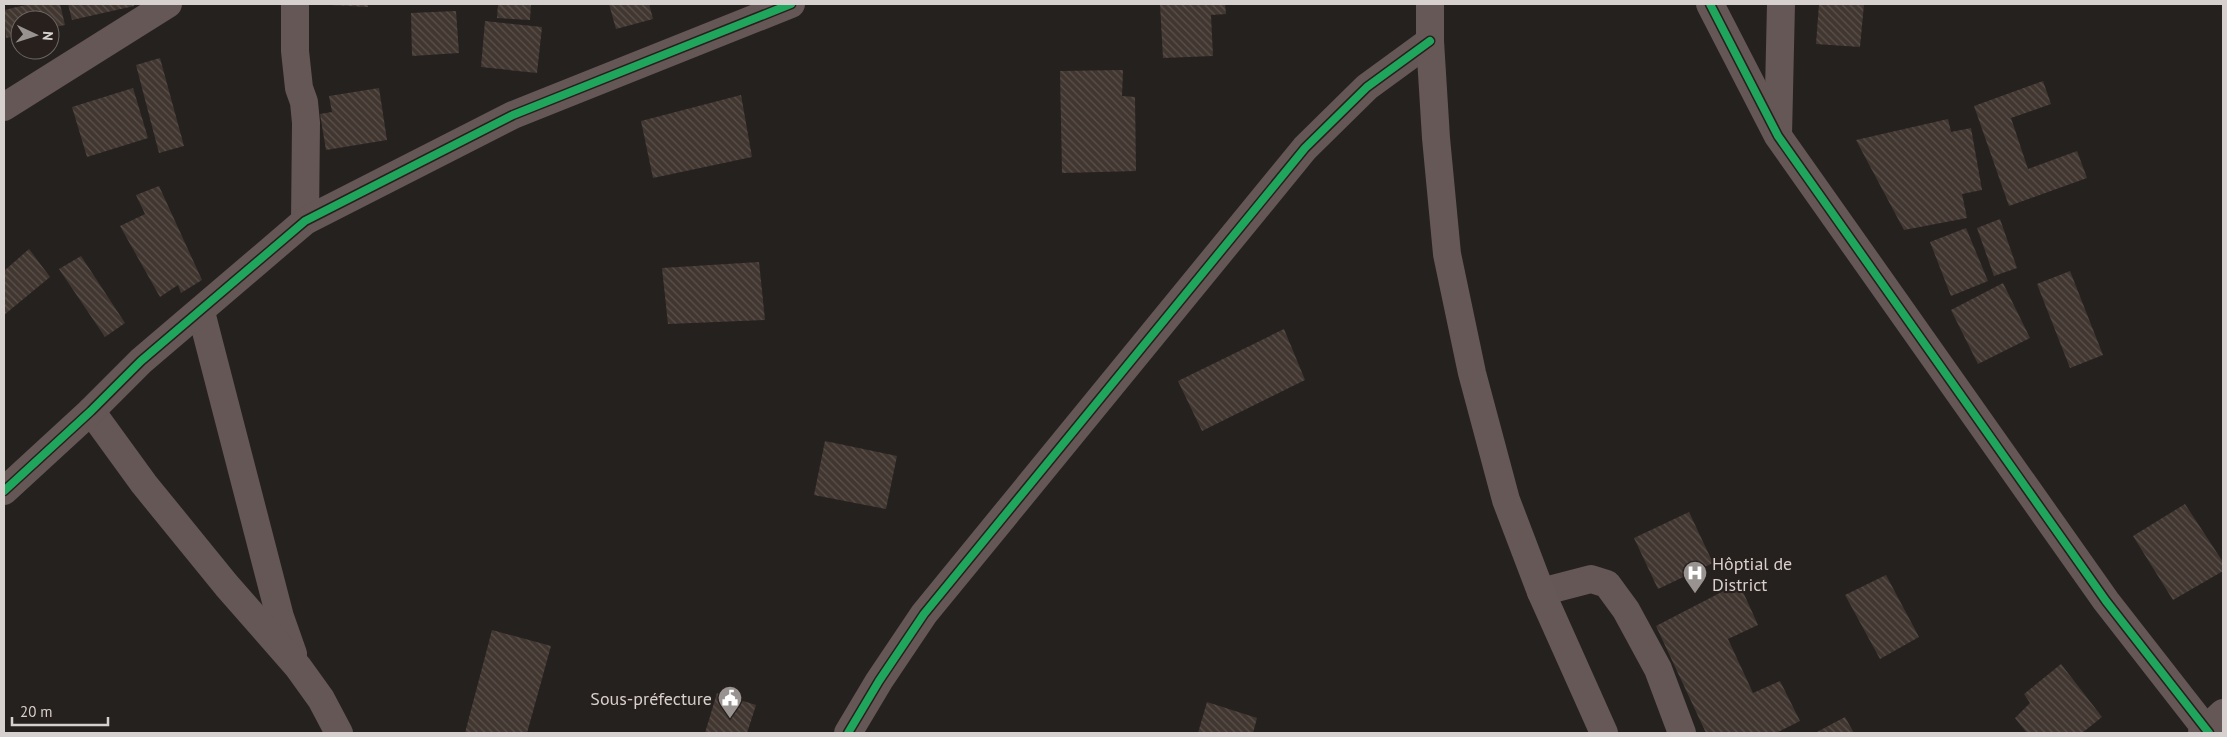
<svg xmlns="http://www.w3.org/2000/svg" width="2227" height="737" font-family="'PT Sans',sans-serif">
<style>
.building{fill:url(#building-back-hatch)}
.lines{fill:none;stroke-linecap:round;stroke-linejoin:round}
.minor{stroke:#655756;stroke-width:28}
.major{stroke:#665856;stroke-width:28}
.cycleway-casing{stroke:#27201d;stroke-width:11}
.cycleway{stroke:#20a55d;stroke-width:8}
.labels{text-anchor:middle;dominant-baseline:central;stroke-width:4.5;stroke-linejoin:round;paint-order:stroke}
.poi-label{font-size:18px;fill:#d6d1cf;stroke:#27201d;text-anchor:start}
</style>
<defs>
<pattern id="building-back-hatch" width="6" height="6" patternUnits="userSpaceOnUse" patternTransform="scale(1.25)"><rect width="6" height="6" fill="#413630"/><path d="M-1 5l2 2M0 0l6 6M5-1l2 2" fill="none" stroke="#5c524d"/></pattern>
</defs>
<rect width="100%" height="100%" fill="#25211f"/>
<!-- building -->
<g class="building">
<polygon points="30,4 60,4 65,25 50,28 50,20 20,20 20,35 6,38 4,10"/>
<polygon points="68,4 134,4 134,6 72,20"/>
<polygon points="330,4 368,4 368,7 330,5"/>
<polygon points="498,4 531,4 530,20 497,18"/>
<polygon points="609,4 649,4 653,19 616,29"/>
<polygon points="1160,4 1225,4 1226,14 1211,15 1213,56 1163,58"/>
<polygon points="1819,4 1864,4 1860,47 1816,44"/>
<polygon points="456,11 459,53 412,56 411,13"/>
<polygon points="485,21 542,27 537,73 481,67"/>
<polygon points="160,58 184,146 159,153 136,65"/>
<polygon points="1123,70 1122,96 1135,97 1136,171 1062,173 1060,71"/>
<polygon points="2043,81 2051,104 2011,118 2028,169 2077,151 2087,178 2009,206 1974,106"/>
<polygon points="133,88 148,138 87,157 72,107"/>
<polygon points="379,88 387,140 326,150 320,114 332,112 329,96"/>
<polygon points="741,95 752,157 653,178 641,121"/>
<polygon points="1948,119 1951,132 1971,128 1982,190 1962,194 1967,218 1904,230 1856,140"/>
<polygon points="159,186 202,280 181,293 178,285 160,297 120,226 145,214 136,195"/>
<polygon points="2000,219 2017,268 1994,276 1977,228"/>
<polygon points="1966,228 1988,281 1951,296 1930,242"/>
<polygon points="29,249 50,277 4,315 4,271"/>
<polygon points="81,256 125,323 105,337 59,269"/>
<polygon points="759,262 765,320 668,324 662,268"/>
<polygon points="2070,271 2103,355 2070,368 2037,284"/>
<polygon points="2003,283 2030,338 1978,364 1951,310"/>
<polygon points="1284,329 1305,380 1202,431 1178,381"/>
<polygon points="825,441 897,456 886,509 814,495"/>
<polygon points="2185,504 2223,562 2223,571 2173,600 2133,536"/>
<polygon points="1689,512 1713,563 1658,589 1634,538"/>
<polygon points="1886,575 1919,637 1880,659 1845,595"/>
<polygon points="1739,583 1758,625 1728,639 1753,693 1780,681 1800,721 1776,733 1706,733 1656,626"/>
<polygon points="492,630 551,646 527,733 465,733"/>
<polygon points="2061,664 2102,717 2082,733 2027,733 2015,718 2030,703 2024,694"/>
<polygon points="717,693 756,705 747,733 705,733"/>
<polygon points="1207,702 1257,718 1253,733 1198,733"/>
<polygon points="1845,717 1854,733 1815,733"/>
</g>
<g class="lines">
<!-- minor -->
<g class="minor">
<polyline points="295,4 295,51 299,88 304,102 306,123 305,221"/>
<polyline points="1710,4 1778,136 2106,601 2209,733"/>
<polyline points="4,107 168,4"/>
<polyline points="1778,135 1781,4"/>
<polyline points="201,312 280,617 293,654"/>
<polyline points="91,411 144,484 227,586 298,667 321,699 339,733"/>
<polyline points="4,491 91,411 141,361 305,221 513,115 791,4"/>
<polyline points="1541,592 1591,579 1607,584 1626,610 1658,669 1682,733"/>
<polyline points="848,733 879,681 924,614 1305,148 1367,87 1430,41"/>
<polyline points="2202,733 2223,713"/>
</g>
<!-- major -->
<polyline class="major" points="1430,4 1430,41 1436,138 1447,254 1472,373 1506,500 1541,592 1604,733"/>
<defs>
<g id="cycleway">
<polyline points="1710,4 1778,136 2106,601 2209,733"/>
<polyline points="4,491 91,411 141,361 305,221 513,115 791,4"/>
<polyline points="848,733 879,681 924,614 1305,148 1367,87 1430,41"/>
</g>
</defs>
<!-- cycleway casing -->
<use href="#cycleway" class="cycleway-casing"/>
<!-- cycleway -->
<use href="#cycleway" class="cycleway"/>
</g>
<!-- icons -->
<defs>
<symbol id="hospital-pin" viewBox="-11 -11 22 30"><path d="M0 17L-7.5 6A9.5 9.5 0 1 1 7.5 6Z" fill="#989391" stroke="#27201d"/><path d="M-5-5h3v3.5h4V-5h3V5h-3V1.5h-4V5h-3Z" fill="#fff"/></symbol>
<symbol id="civic-pin" viewBox="-11 -11 22 30"><path d="M0 17L-7.5 6A9.5 9.5 0 1 1 7.5 6Z" fill="#989391" stroke="#27201d"/><path d="M-.6-6.5H3V-4.5H.6V-3L4-1V1h2V6H-6V1h2V-1L-.6-3ZM-1.2 2.5V6h2.4V2.5Z" fill="#fff"/></symbol>
</defs>
<g fill-rule="evenodd">
<use href="#hospital-pin" x="1681" y="559" width="28" height="38"/>
<use href="#civic-pin" x="716" y="684" width="28" height="38"/>
</g>
<g class="labels">
<!-- poi labels -->
<g class="poi-label">
<text x="1712" y="563">Hôptial de<tspan x="1712" dy="21">District</tspan></text>
<text x="712" y="698" text-anchor="end">Sous-préfecture</text>
</g>
</g>
<!-- border -->
<rect width="2227" height="737" fill="none" stroke="#d6d1cf" stroke-width="10"/>
<!-- north arrow -->
<g transform="translate(35 35) rotate(94)"><circle r="24" fill="#27201d" stroke="#6d6764"/>
<path d="M0-4L9 19L0 12L-9 19Z" fill="#989391"/>
<text y="-8" font-size="14" font-weight="bold" text-anchor="middle" fill="#d6d1cf">N</text>
</g>
<!-- scale -->
<path d="M12 717v8h96v-8" fill="none" stroke="#d6d1cf" stroke-width="2.5"/>
<text x="20" y="717" font-size="15" fill="#d6d1cf" stroke="#27201d" stroke-width="4" paint-order="stroke">20 m</text>
</svg>
